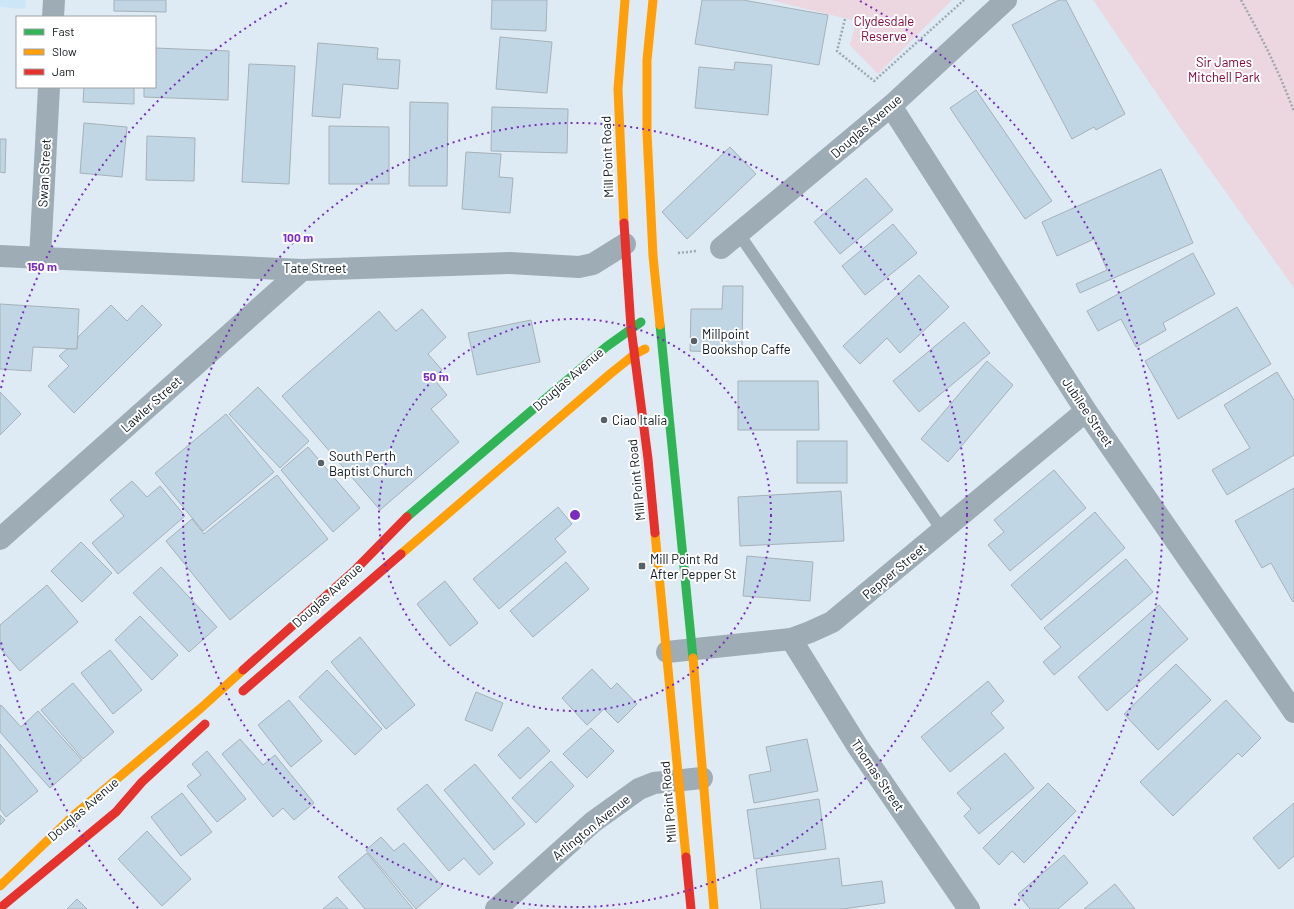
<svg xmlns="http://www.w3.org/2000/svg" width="1294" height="909" font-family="Barlow,sans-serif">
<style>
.built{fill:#cde6f7}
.green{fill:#ecd6df}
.building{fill:#c1d6e4;stroke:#a6b1b8}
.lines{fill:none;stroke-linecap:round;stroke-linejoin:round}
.path{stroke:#9da8af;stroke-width:2.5;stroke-dasharray:2 2;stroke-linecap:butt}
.lane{stroke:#9eacb6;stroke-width:12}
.street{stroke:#9eacb6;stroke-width:22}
.fast{stroke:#30b455;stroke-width:9}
.slow{stroke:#ff9f0a;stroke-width:9}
.jam{stroke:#e5322d;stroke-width:9}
.ring{fill:none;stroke:#7b2cbf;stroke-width:2;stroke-dasharray:2 4}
.poi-dot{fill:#566169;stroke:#fff;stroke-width:1.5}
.labels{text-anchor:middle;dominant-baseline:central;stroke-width:4;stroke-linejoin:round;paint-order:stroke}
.park-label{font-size:13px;fill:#87043a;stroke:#fff}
.street-label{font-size:13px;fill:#0d171e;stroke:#fff}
.poi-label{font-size:13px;fill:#0d171e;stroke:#fff;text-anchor:start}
.centre{fill:#7b2cbf;stroke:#fff;stroke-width:2}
.ring-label{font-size:12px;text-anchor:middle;font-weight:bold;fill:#7b2cbf;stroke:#fff;stroke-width:4;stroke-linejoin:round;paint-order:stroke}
</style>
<rect width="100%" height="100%" fill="#deebf4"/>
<!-- built -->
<polygon class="built" points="0,0 26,0 25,9 0,7"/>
<!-- green -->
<g class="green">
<polygon points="770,0 952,0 878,74 850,45 856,21"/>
<polygon points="1093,0 1294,0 1294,288 1183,132"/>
</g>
<!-- building -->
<g class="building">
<polygon points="114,0 166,0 166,12 114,11"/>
<polygon points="492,0 547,0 546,31 491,29"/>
<polygon points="702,0 743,0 828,15 819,65 695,44"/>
<polygon points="1059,0 1066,0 1125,114 1096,130 1094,127 1072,139 1012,25"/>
<polygon points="500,37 552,42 547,93 496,89"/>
<polygon points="318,43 378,48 377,59 400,60 398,89 343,84 340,118 312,116"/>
<polygon points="155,48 229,51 228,100 144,97 144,87 155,87"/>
<polygon points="735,62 772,65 768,115 695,108 699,67 734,70"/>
<polygon points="249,64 295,66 289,184 242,182"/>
<polygon points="84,87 134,87 134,104 83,102"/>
<polygon points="976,90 1052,201 1025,219 950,108"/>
<polygon points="410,102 448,103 447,186 409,186"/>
<polygon points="492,107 568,109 567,153 491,151"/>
<polygon points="84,123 127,127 122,177 80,173"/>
<polygon points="329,126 389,127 389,184 329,184"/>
<polygon points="147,136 195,138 194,181 146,180"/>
<polygon points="0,139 6,139 5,173 0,172"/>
<polygon points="730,147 756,174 687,239 662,212"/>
<polygon points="466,152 501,154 499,177 513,178 510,213 462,209"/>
<polygon points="1161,169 1193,243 1080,293 1076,284 1107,270 1094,239 1057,256 1042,222"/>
<polygon points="866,178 893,210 840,254 814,222"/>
<polygon points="893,224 917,253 865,295 842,266"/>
<polygon points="1193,253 1215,294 1163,323 1166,330 1136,347 1121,319 1098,331 1087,311"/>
<polygon points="919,275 949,307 900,353 887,338 860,364 843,346"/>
<polygon points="723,286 743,286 742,353 690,351 691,309 722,309"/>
<polygon points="0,304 79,309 77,349 33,347 31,371 0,369"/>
<polygon points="111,305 127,321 142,305 162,325 74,413 48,386 69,366 59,356 67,349 77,349 78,337"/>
<polygon points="1237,307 1271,364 1178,419 1145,361"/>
<polygon points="422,309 446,337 428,354 442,370 433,378 447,395 431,409 459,442 380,510 282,396 379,311 396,331"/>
<polygon points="531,320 540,362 477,375 468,333"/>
<polygon points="964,322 990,353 919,412 893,381"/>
<polygon points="987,361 1013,385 948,462 921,439"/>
<polygon points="1277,372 1294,400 1294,455 1227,495 1212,470 1250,448 1224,405"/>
<polygon points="738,381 818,381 819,430 738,430"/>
<polygon points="258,387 309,441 280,468 229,414"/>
<polygon points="0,392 21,414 0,435"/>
<polygon points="226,414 274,472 203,531 155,473"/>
<rect x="797" y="441" width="50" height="42"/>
<polygon points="308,447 360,508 333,532 281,470"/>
<polygon points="1054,470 1086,508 1010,571 988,545 1004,532 994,520"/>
<polygon points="277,475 328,539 230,620 166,541 192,519 204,534"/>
<polygon points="132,481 147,497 160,486 185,516 118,574 92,543 124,516 110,500"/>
<polygon points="1294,488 1294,601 1293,602 1271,563 1262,568 1235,521"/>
<polygon points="841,491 844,541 740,546 738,497"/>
<polygon points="558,507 572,524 555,539 566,552 499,609 473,579"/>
<polygon points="1095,512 1125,548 1041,620 1011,585"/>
<polygon points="81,542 112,573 82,602 51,571"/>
<polygon points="747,556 813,562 810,601 743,596"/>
<polygon points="1126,559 1153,592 1054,675 1043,662 1061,647 1044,628"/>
<polygon points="566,562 589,589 533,637 510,611"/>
<polygon points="161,567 217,627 189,652 133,593"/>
<polygon points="445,581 478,623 450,646 417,604"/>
<polygon points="47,585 78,622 20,671 0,648 0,625"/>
<polygon points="1159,605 1188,639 1107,711 1078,677"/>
<polygon points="140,616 178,655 152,680 115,640"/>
<polygon points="360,637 415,705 386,729 331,662"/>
<polygon points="110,650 142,690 113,714 81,673"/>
<polygon points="1176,664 1211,700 1158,750 1124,714"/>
<polygon points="592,669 611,689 617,683 637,704 618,723 604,709 587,725 562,698"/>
<polygon points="327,670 382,729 355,755 299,697"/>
<polygon points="988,681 1004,701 991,713 1004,728 950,772 921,737"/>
<polygon points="73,683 114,732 83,759 41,710"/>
<polygon points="476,692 503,703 492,731 465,720"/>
<polygon points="289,700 322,741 291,767 258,725"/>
<polygon points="1226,700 1261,738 1242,757 1238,753 1173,816 1140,782"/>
<polygon points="1,705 21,727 38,711 82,760 50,788 0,732 0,706"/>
<polygon points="528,727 550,751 520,779 498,755"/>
<polygon points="591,728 614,751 587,778 563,754"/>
<polygon points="240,739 263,765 275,755 314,803 294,820 283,808 273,817 222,754"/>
<polygon points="807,739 818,791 754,803 749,775 771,771 766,747"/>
<polygon points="0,744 38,791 6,817 0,809"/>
<polygon points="207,751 246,799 217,822 187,786 201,775 192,764"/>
<polygon points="1005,753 1034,788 979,834 964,816 971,809 957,793"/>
<polygon points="551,761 574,786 536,823 512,798"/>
<polygon points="475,764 525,824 494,850 444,790"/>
<polygon points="1048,783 1076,811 1024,863 1012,851 999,865 983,848"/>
<polygon points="427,784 493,863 479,875 464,858 449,871 397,809"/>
<polygon points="182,793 212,832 181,856 151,817"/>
<polygon points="819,799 826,849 754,859 747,810"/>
<polygon points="1294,803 1294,856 1279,869 1253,838"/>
<polygon points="0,815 5,820 0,825"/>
<polygon points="147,831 191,879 162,906 118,859"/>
<polygon points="381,837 394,851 404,843 442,886 416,909 366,850"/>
<polygon points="367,853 413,909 365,909 338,877"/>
<polygon points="1064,855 1088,883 1058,909 1030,909 1018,894"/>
<polygon points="839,858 842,886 882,881 885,903 843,909 761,909 756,869"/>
<polygon points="1115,884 1135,909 1084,909"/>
<polygon points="337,897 348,909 323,909"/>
<polygon points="77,899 87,909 67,909"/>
</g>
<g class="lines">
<!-- path -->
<g class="path">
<path d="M 1241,0 C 1261,36 1280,73 1294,112"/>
<polyline points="845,19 837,51 874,81 964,0"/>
<polyline points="678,253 697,251"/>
</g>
<!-- lane -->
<polyline class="lane" points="739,234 942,530"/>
<!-- street -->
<g class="street">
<polyline points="53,17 54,0"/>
<polyline points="891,106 1086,411 1294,712"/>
<polyline points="721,248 891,106 1006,0"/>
<polyline points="0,256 302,270 510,263 579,267 593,264 625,244"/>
<polyline points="40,258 49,87"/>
<polyline points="0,539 302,270"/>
<polyline points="791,639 858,747 969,909"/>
<polyline points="667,652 791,639 810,632 832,622 1086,411"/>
<polyline points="496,909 593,822 639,789 654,783 702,778"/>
</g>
<!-- fast -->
<g class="fast">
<polyline points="660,325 693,658"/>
<polyline points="407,517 606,347 641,322"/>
</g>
<!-- slow -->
<g class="slow">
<polyline points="653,0 647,60 647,133 653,256 660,325"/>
<polyline points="624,223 618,89 625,0"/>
<polyline points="655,533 686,857"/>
<polyline points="401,554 610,374 635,354 645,349"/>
<polyline points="693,658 714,909"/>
<polyline points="0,886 73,816 201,708 243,670"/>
</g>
<!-- jam -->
<g class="jam">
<polyline points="624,223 631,328 648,459 655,533"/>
<polyline points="243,670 356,569 407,517"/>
<polyline points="243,691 401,554"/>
<polyline points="686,857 691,909"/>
<polyline points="0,908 116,812 142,782 205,724"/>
</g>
</g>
<!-- distance rings -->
<g class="ring">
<circle cx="575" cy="515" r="196"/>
<circle cx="575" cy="515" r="392"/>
<path d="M138 908A588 588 0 0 1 1 642M1 388A588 588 0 0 1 290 1M860 1A588 588 0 0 1 1012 908"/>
</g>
<!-- markers -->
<g class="poi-dot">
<circle cx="694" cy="341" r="4"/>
<circle cx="604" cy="420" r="4"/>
<circle cx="321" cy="463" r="4"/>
<rect x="638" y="562" width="8" height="8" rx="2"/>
</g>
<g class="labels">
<!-- park labels -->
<g class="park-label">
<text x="884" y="21">Clydesdale<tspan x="884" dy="15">Reserve</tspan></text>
<text x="1224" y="62">Sir James<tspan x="1224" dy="15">Mitchell Park</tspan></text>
</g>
<!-- street labels -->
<g class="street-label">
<text transform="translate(866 126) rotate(-41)">Douglas Avenue</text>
<text transform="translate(607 157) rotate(-92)">Mill Point Road</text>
<text transform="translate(44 173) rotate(-87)">Swan Street</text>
<text x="315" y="268">Tate Street</text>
<text transform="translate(568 379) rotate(-41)">Douglas Avenue</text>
<text transform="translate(151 404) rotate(-42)">Lawler Street</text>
<text transform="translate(1088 412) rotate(56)">Jubilee Street</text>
<text transform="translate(636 480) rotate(-96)">Mill Point Road</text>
<text transform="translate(894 571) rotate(-40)">Pepper Street</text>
<text transform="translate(327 595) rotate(-42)">Douglas Avenue</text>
<text transform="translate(878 775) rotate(56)">Thomas Street</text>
<text transform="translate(668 802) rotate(-95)">Mill Point Road</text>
<text transform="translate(83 809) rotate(-41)">Douglas Avenue</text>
<text transform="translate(591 827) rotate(-39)">Arlington Avenue</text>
</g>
<!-- poi labels -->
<g class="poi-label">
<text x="702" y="334">Millpoint<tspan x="702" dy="15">Bookshop Caffe</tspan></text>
<text x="612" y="420">Ciao Italia</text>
<text x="329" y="456">South Perth<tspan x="329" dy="15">Baptist Church</tspan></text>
<text x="650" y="559">Mill Point Rd<tspan x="650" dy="15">After Pepper St</tspan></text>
</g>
</g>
<circle cx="575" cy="515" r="6" class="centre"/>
<g class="ring-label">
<text x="298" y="242">100 m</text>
<text x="42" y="271">150 m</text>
<text x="436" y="381">50 m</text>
</g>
<!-- legend -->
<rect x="16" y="16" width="140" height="72" fill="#ffffff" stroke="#9ea2a5"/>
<rect x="24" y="29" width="20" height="6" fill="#30b455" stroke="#9ea2a5"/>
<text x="52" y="36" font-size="12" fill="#0d171e">Fast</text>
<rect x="24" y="49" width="20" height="6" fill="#ff9f0a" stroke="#9ea2a5"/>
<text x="52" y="56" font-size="12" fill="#0d171e">Slow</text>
<rect x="24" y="69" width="20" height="6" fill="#e5322d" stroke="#9ea2a5"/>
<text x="52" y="76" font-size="12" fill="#0d171e">Jam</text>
</svg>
